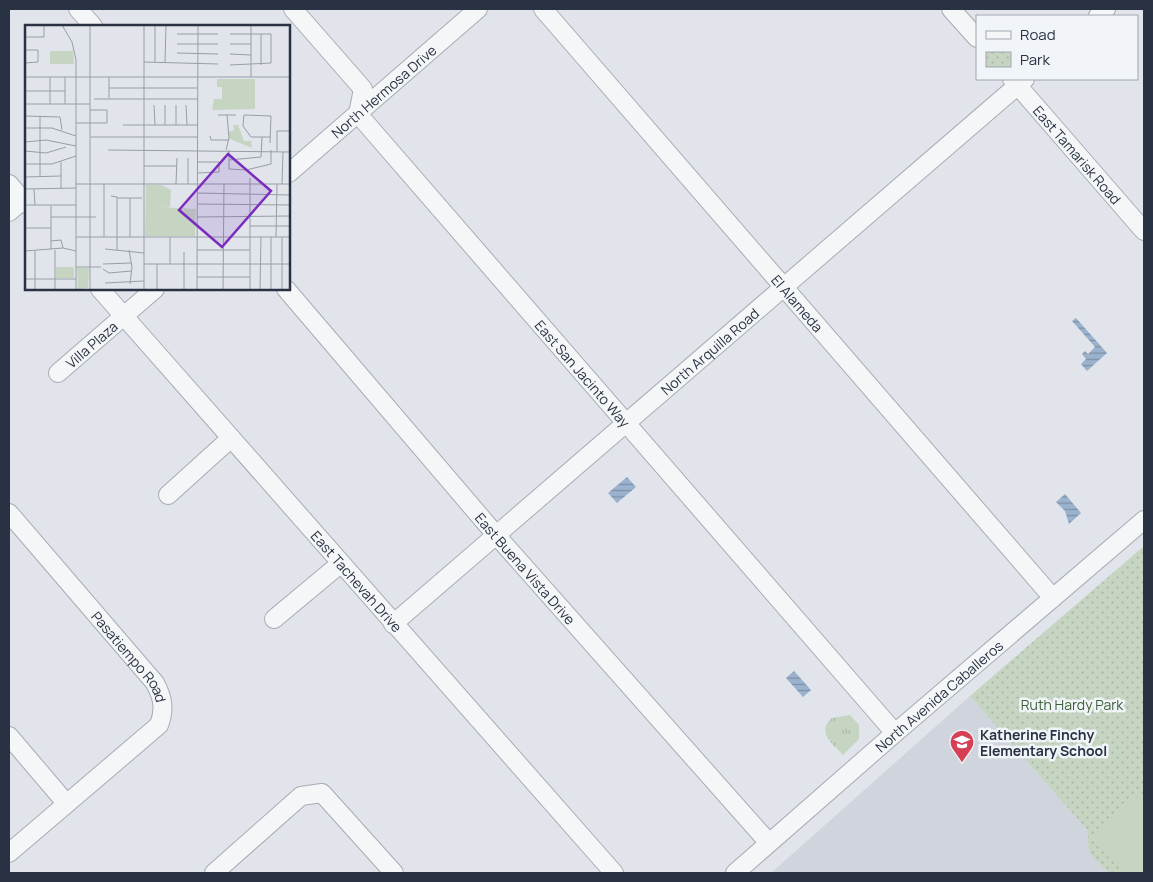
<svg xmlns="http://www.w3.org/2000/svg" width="1153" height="882" font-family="Manrope,sans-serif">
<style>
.built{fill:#cfd4dd}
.grass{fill:url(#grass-tufts)}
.park{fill:url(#park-dots)}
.garden{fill:#c6d5c2}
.water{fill:url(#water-rules)}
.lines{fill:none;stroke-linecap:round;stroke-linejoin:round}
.minor-casing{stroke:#a6acb5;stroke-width:20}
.minor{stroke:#f4f6f8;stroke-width:18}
.labels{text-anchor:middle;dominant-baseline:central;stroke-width:5;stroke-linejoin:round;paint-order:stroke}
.street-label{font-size:14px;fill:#283243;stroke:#f1f4f8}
.park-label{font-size:14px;fill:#3c6035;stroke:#f1f4f8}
.poi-label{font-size:14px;font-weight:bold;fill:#283243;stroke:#f1f4f8;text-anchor:start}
.inset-road{fill:none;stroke:#979da8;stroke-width:1}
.view{fill:#7b2cbf;fill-opacity:0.15;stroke:#7b2cbf;stroke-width:2.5}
.inset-edge{fill:none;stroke:#283243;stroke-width:2.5}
</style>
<defs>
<pattern id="grass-tufts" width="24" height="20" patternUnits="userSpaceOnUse" patternTransform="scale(1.25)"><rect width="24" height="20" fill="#c6d5c2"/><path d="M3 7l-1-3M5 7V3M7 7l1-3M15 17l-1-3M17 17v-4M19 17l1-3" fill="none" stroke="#aab7a8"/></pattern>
<pattern id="park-dots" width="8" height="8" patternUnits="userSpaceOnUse" patternTransform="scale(1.25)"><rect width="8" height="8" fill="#c6d5c2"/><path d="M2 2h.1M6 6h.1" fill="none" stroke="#aab7a8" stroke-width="1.8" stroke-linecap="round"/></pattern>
<pattern id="water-rules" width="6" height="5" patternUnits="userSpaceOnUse" patternTransform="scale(1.25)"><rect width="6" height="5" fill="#9ab2cd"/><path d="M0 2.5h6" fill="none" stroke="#7e91a8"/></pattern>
</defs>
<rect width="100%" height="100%" fill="#e1e5eb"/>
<!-- built -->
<polygon class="built" points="970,696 1087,830 1089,852 1108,873 771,873"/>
<!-- grass -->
<path class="grass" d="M 850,715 L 859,725 L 859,739 L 843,755 C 832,743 816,732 832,718 Z"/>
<!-- park -->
<polygon class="park" points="1144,546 1144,873 1108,873 1089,852 1087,830 970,696"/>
<!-- garden -->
<polygon class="garden" points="1140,795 1144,799 1144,865 1135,873 1125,873 1092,836"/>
<!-- water -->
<g class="water">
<polygon points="1076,318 1107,353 1087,371 1081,364 1086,359 1082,354 1085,351 1088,354 1095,347 1072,321"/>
<polygon points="627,477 636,487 617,503 608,493"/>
<polygon points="1065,494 1081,513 1069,524 1065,511 1056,502"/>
<polygon points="794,671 811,690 803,697 786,678"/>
</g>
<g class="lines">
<defs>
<g id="minor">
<polyline points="78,9 93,26"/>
<path id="s1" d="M 293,9 L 363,89 L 358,114 L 895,733"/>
<path id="s2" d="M 543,9 L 1053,598"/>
<polyline points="951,9 977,38"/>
<polyline points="1098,16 1106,9"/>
<path id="s3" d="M 1012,79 L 1144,231"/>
<path id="s4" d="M 289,173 L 478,9"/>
<polyline points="9,184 26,204"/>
<polyline points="9,212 23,200"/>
<path id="s5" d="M 100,289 L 614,873"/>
<path id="s6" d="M 286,289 L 496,535 L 769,843"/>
<path id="s7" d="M 58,373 L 155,289"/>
<polyline points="168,495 230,439"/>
<path id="s8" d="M 9,513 L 155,683 C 163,698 165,709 159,725 L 9,853"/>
<polyline points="274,619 340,564"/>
<path id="s9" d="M 393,624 L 1025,79"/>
<polyline points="9,736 66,803"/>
<polyline points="214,873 301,796 322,793 394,873"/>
<path id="s10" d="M 735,873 L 895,733 L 1144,520"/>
</g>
</defs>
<!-- minor casing -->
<use href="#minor" class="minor-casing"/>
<!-- minor -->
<use href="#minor" class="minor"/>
</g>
<!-- icons -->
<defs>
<symbol id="school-pin" viewBox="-11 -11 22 30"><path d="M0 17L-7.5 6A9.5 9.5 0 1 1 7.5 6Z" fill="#d63f54" stroke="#f1f4f8"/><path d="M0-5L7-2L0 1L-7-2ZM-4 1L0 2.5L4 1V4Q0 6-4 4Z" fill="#fff"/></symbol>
</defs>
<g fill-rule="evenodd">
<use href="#school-pin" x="948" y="728" width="28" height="38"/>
</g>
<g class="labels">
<!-- street labels -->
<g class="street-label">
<text stroke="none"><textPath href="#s4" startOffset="125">North Hermosa Drive</textPath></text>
<text stroke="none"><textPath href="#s3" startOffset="100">East Tamarisk Road</textPath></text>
<text stroke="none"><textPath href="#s2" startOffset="389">El Alameda</textPath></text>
<text stroke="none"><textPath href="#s7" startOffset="44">Villa Plaza</textPath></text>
<text stroke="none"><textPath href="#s9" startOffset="418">North Arquilla Road</textPath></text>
<text stroke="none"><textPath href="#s1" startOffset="475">East San Jacinto Way</textPath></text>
<text stroke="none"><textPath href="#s6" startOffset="368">East Buena Vista Drive</textPath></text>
<text stroke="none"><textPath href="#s5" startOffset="389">East Tachevah Drive</textPath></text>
<text stroke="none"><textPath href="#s8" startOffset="188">Pasatiempo Road</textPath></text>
<text stroke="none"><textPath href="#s10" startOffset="270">North Avenida Caballeros</textPath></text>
</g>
<!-- park labels -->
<g class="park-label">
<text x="1072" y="704">Ruth Hardy Park</text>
</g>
<!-- poi labels -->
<g class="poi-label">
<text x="980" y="734">Katherine Finchy<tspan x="980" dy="16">Elementary School</tspan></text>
</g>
</g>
<!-- overview -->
<g transform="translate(25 25)">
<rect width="265" height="265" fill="#e1e5eb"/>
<path d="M 25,26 L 48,26 L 49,39 L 25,39 ZM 208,100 L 213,100 L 219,116 L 226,116 L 227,123 L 205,114 L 203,107 L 209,105 ZM 31,242 L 49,242 L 49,253 L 31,253 Z" fill="#c6d5c2"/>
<path d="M 121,160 L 136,160 L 137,182 L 171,184 L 170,211 L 120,211 ZM 52,243 L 64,243 L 63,263 L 53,264 Z" fill="#c6d5c2"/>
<path d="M 192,54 L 230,54 L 230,84 L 187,85 L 189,74 L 197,74 L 197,62 L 192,62 ZM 136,160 L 146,165 L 145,182 L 136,182 Z" fill="#c6d5c2"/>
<path class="inset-road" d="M 37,0 L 47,17 L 51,35 L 51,265M 65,0 L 65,265M 152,9 L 193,9M 0,12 L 19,12 L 19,0M 152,19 L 193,19M 205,19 L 226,19M 0,25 L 13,25 L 13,37 L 0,38M 152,28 L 193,29M 205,29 L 226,30M 119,37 L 193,39M 130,37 L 130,0M 140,37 L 141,0M 205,40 L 246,38 L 246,9 L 205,9M 236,40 L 236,9M 0,52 L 51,52M 25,52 L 25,79M 51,52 L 265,52M 84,52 L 84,73M 226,52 L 226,0M 84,63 L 172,63M 0,66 L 40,66M 69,74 L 172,74M 0,79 L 65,79M 40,79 L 40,52M 129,80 L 130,100M 140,80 L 140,100M 151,80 L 151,100M 161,80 L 162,100M 193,90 L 211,90M 0,91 L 35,92 L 37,105M 15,91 L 15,151M 51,98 L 82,98 L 82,85 L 65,85M 98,100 L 172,100M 0,103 L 27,103 L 51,111M 185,111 L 186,115 L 204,115M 66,112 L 172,112M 0,117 L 21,115 L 51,121M 245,118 L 246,91 L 219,90 L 218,101 L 226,112 L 245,112M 83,125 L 265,127M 201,125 L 204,113 L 202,90M 204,125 L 204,144 L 221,145 L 246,139 L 246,125M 0,126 L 21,128 L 41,122M 252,127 L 252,106 L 265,106M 204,135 L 236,132 L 237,112M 36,137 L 36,163M 0,139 L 27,139 L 51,131M 119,141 L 152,141M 172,148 L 194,147 L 194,137 L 172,137M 0,152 L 36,151M 51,159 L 265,159M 151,159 L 152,133M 163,159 L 163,133M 257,159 L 258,127M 0,164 L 51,163M 9,164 L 10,180M 172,168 L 265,170M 86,171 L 92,172 L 92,225M 92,173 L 117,173M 172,179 L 265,180M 0,180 L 51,180M 26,192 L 71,192M 172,192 L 265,191M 225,201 L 265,201M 0,203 L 26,203M 51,212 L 265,212M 79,212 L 79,159M 105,212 L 105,173M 145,212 L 145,239M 251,212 L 252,159M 257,212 L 257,265M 26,216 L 36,215 L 38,223M 26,224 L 26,181M 80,224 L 119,228M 30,225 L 30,265M 104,225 L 107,242 L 105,259M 172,225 L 225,225M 0,226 L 38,223 L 51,226M 78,239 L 106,238M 119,239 L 265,239M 132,239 L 132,265M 51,242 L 76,242M 78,244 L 84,248 L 106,246M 172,252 L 225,252M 0,254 L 51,254M 80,258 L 119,256M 10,265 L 10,226M 119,265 L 119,0M 159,265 L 159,227M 172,265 L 173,0M 198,265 L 199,159M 225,265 L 225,153M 235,265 L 236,212M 246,265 L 246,212"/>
<path class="view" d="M 203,129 L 246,166 L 197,222 L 154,185 Z"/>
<rect width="265" height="265" class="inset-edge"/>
</g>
<!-- border -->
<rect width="1153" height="882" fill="none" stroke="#283243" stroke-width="20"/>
<!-- legend -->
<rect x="976" y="15" width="162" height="65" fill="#f1f4f8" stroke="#a1a6b0"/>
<rect x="986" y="31" width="25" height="8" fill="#f4f6f8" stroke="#a1a6b0"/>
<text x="1020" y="40" font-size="15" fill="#283243">Road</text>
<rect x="986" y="52" width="25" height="15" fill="url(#park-dots)" stroke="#a1a6b0"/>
<text x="1020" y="65" font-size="15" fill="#283243">Park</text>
</svg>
